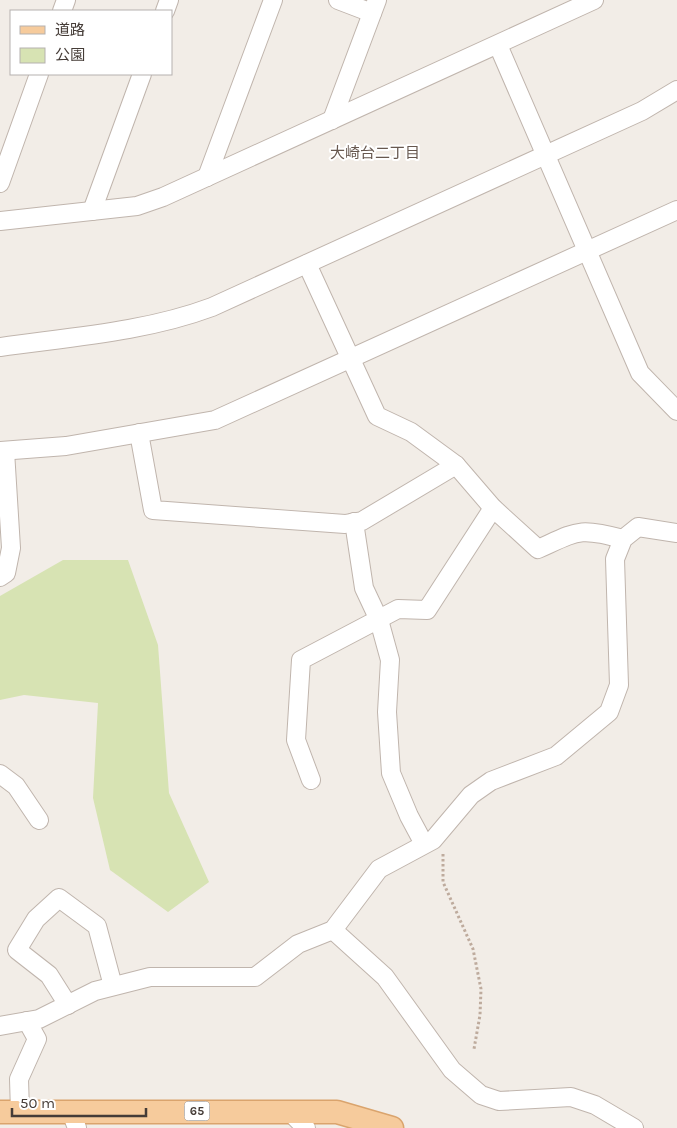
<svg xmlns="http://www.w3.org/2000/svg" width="677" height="1128" font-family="Karla,'Noto Sans JP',sans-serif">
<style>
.green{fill:#d7e3b3}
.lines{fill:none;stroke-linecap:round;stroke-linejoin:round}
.minor-casing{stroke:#c0b5ad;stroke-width:20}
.major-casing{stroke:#daa46d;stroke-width:25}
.path{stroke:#beab9d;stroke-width:3;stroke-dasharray:2.5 2.5;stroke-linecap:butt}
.minor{stroke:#fff;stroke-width:18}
.major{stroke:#f6cb9c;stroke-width:22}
.labels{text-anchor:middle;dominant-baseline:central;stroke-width:4;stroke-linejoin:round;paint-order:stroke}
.shield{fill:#fff;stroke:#7d7673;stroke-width:1}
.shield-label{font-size:12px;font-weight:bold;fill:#453c37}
.neighbourhood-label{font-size:15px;fill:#67584f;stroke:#fff}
</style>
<rect width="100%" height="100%" fill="#f2ede7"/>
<!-- green -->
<polygon class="green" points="63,560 128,560 158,645 169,793 209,882 168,912 110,870 93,798 98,703 24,695 0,700 0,596"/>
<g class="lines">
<defs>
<g id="minor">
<polyline points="338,0 372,13"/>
<polyline points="62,11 66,0"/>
<polyline points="165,11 169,0"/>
<polyline points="498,45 640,373 677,411"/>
<polyline points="332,120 377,0"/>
<polyline points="207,177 273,0"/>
<polyline points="0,183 39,74"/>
<polyline points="92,211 142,74"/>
<polyline points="0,221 137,206 163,197 594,0"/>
<path d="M 307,264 L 377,416 L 411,432 L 456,465 L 493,508 L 538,549 C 578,531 579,527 623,539"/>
<path d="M 0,347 C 71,337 145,332 212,307 L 642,111 L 677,90"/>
<polyline points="139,433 153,510 345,524 362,521 456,465"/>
<polyline points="0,451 66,446 215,420 677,210"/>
<polyline points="354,522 364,588 379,620 390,660 387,712 391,773 409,816 424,844"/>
<polyline points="0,577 6,573 11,548 5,451"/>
<polyline points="0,774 16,786 39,820"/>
<polyline points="311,780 296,740 301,660 398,609 427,610 493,508"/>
<polyline points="333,930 385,977 452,1070 481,1095 499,1101 571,1097 595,1105 634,1128"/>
<polyline points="68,1005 49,975 17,950 36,919 59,898 97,926 113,986"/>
<polyline points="0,1026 39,1019 95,991 150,977 255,977 298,944 333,930 379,869 433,840 471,795 491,781 556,756 609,712 619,685 615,559 623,539 638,527 677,533"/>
<polyline points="289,1111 306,1128"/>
<polyline points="20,1112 19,1079 37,1039 27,1021"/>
<polyline points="71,1112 77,1128"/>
</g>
<polyline id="major" points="0,1112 337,1112 392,1128"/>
</defs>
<!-- minor casing -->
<use href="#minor" class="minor-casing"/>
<!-- major casing -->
<use href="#major" class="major-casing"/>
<!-- path -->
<polyline class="path" points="443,854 443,882 473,949 481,989 480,1015 474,1049"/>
<!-- minor -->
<use href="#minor" class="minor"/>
<!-- major -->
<use href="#major" class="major"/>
</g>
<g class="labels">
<!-- shield labels -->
<rect class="shield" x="184.5" y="1101.5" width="25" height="19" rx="4"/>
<g class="shield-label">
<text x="197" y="1111">65</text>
</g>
<!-- neighbourhood labels -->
<g class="neighbourhood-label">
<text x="375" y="153">大崎台二丁目</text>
</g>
</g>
<!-- legend -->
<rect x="10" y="10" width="162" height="65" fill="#ffffff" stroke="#b5b1af"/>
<rect x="20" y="26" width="25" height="8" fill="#f6cb9c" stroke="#b5b1af"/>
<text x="55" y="35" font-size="15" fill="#453c37">道路</text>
<rect x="20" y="48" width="25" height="15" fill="#d7e3b3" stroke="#b5b1af"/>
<text x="55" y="60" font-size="15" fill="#453c37">公園</text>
<!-- scale -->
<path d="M12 1108v8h134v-8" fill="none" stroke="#453c37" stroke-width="2.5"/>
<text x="20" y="1108" font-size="15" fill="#453c37" stroke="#ffffff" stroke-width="4" paint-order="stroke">50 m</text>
</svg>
